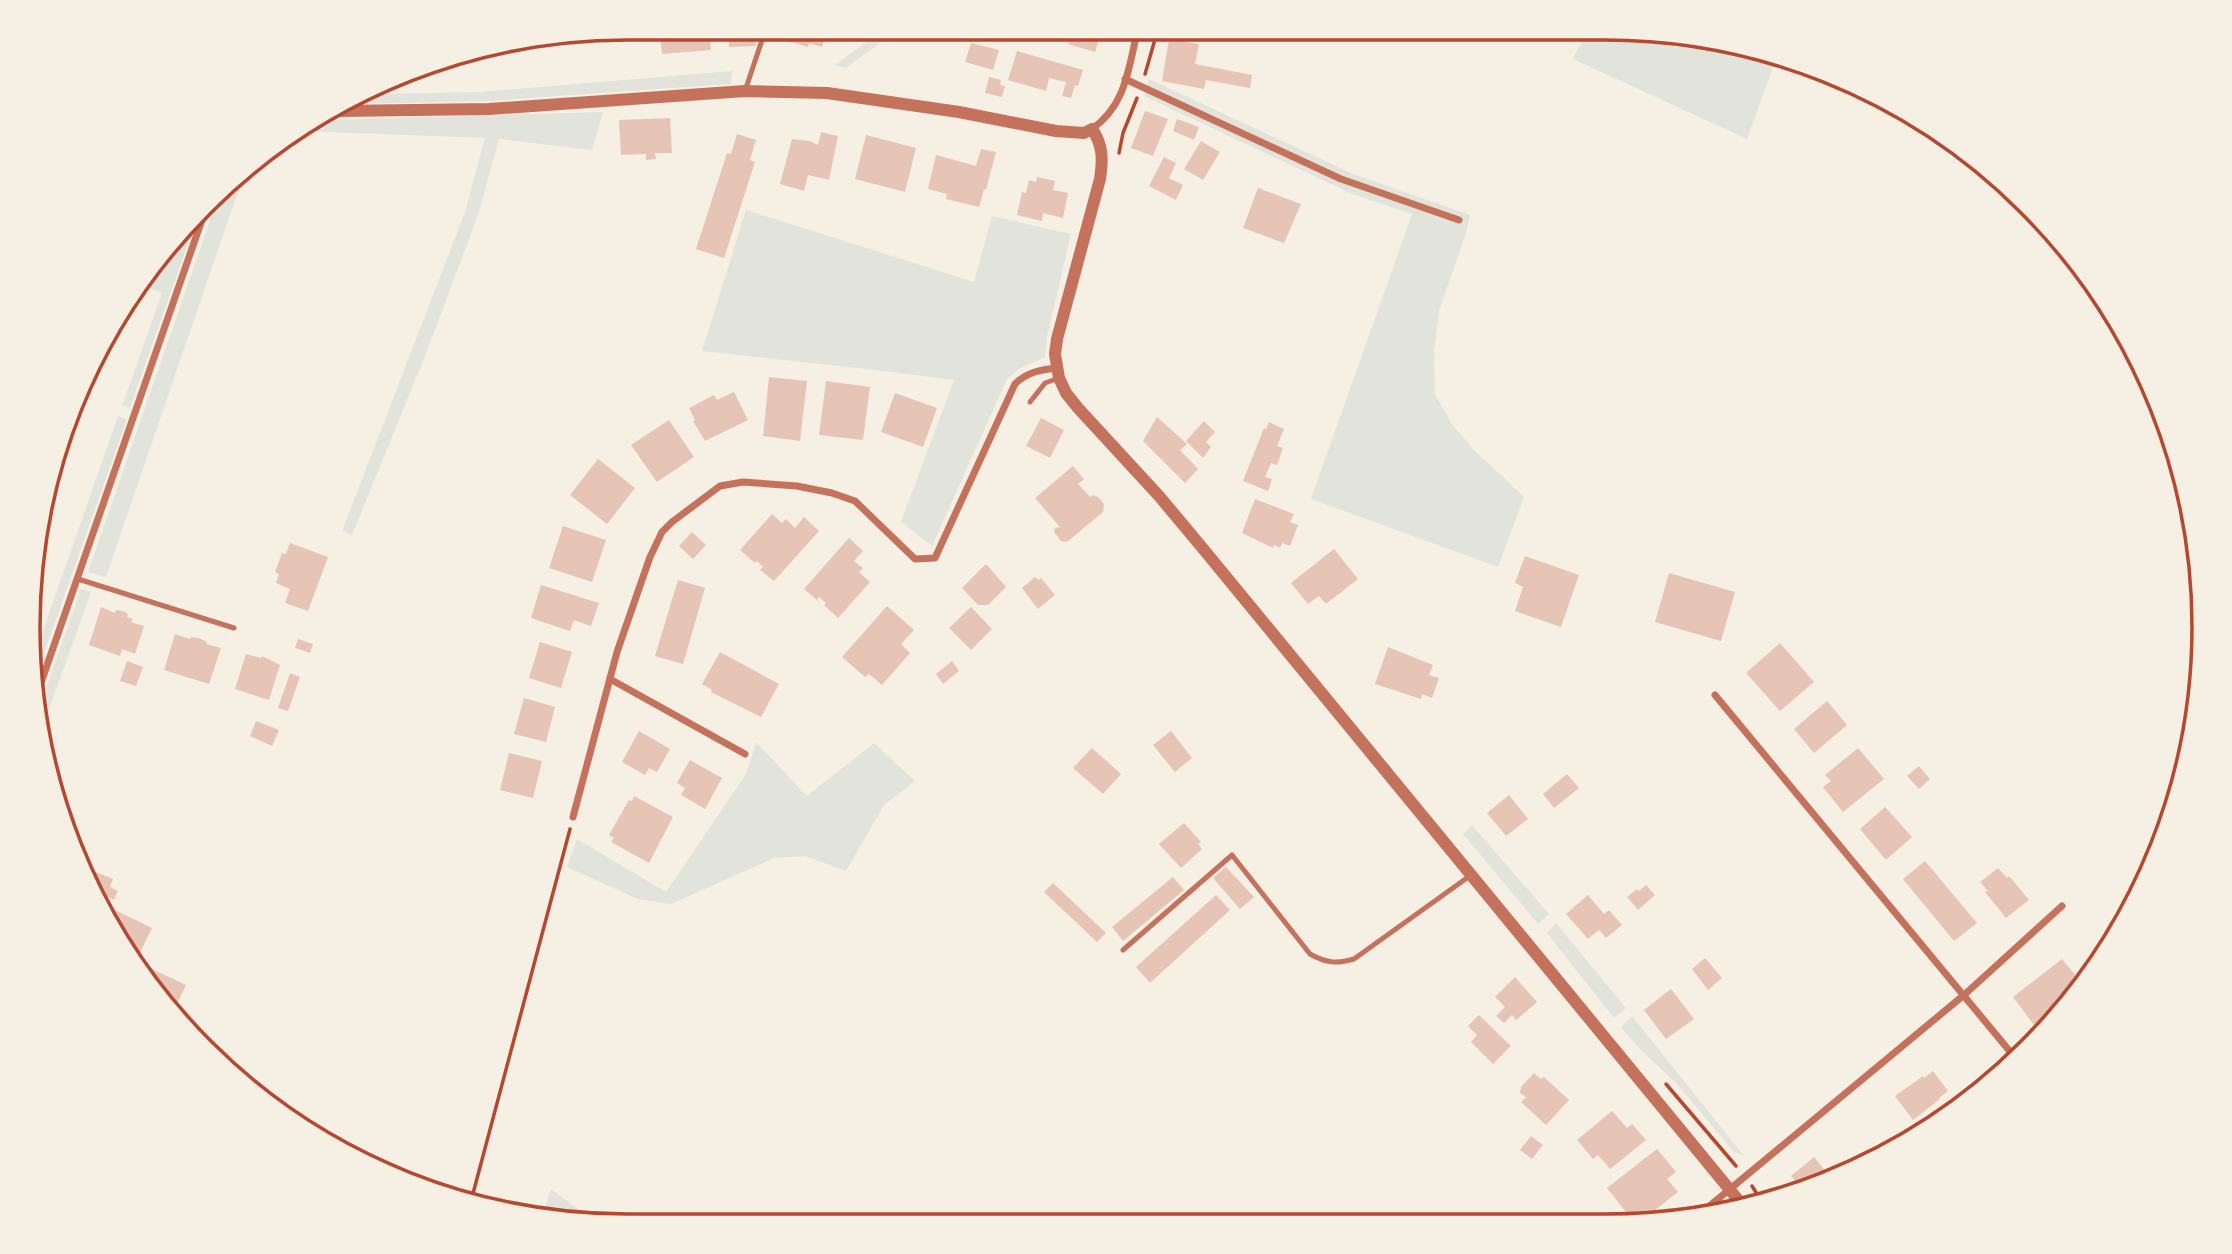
<svg xmlns="http://www.w3.org/2000/svg" width="2232" height="1254" font-family="'Titillium Web',sans-serif">
<style>
.green{fill:#e2e4dc}
.building{fill:#e6c5b7}
.lines{fill:none;stroke-linecap:round;stroke-linejoin:round}
.path{stroke:#b5482f;stroke-width:3.5}
.service{stroke:#c5725c;stroke-width:5}
.minor{stroke:#c5725c;stroke-width:7}
.tertiary{stroke:#c5725c;stroke-width:12}
.rim{fill:none;stroke:#b5482f;stroke-width:3.5}
</style>
<rect width="100%" height="100%" fill="#f6efe4"/>
<!-- green -->
<g class="green">
<polygon points="886,28 900,28 846,68 835,65"/>
<polygon points="1588,29 1644,29 1777,56 1747,139 1573,59"/>
<polygon points="733,71 730,84 488,101 352,104 371,94 481,92"/>
<polygon points="1149,79 1353,174 1470,215 1466,233 1439,311 1434,352 1435,394 1451,423 1473,449 1524,497 1498,567 1311,499 1412,214 1350,193 1144,96"/>
<polygon points="603,112 592,150 499,139 478,215 427,351 352,535 342,531 465,212 485,138 302,131 323,120"/>
<polygon points="245,171 106,577 88,572 217,200"/>
<polygon points="746,210 974,282 992,216 1071,234 1047,336 1045,357 1019,369 1007,379 932,546 901,522 954,380 884,371 702,351"/>
<polygon points="195,224 130,407 122,406 162,293 138,284"/>
<polygon points="118,416 127,419 33,684 30,668"/>
<polygon points="81,589 91,592 43,726 39,708"/>
<polygon points="756,742 807,796 874,743 915,781 884,805 846,871 805,856 774,858 671,904 638,899 567,867 577,839 666,892 746,774"/>
<polygon points="1472,825 1549,914 1538,924 1463,834"/>
<polygon points="1556,923 1626,1008 1614,1018 1547,933"/>
<polygon points="1632,1016 1744,1156 1734,1152 1676,1083 1639,1048 1621,1027"/>
<polygon points="551,1189 599,1225 588,1225 542,1216"/>
</g>
<!-- building -->
<g class="building">
<polygon points="728,28 755,28 756,46 729,47"/>
<polygon points="784,28 828,28 822,47 809,43 808,47 781,39"/>
<polygon points="709,29 711,50 662,54 660,33"/>
<polygon points="1073,29 1102,29 1095,52 1068,44"/>
<polygon points="1169,39 1199,44 1195,64 1252,75 1250,88 1206,80 1204,89 1162,81"/>
<polygon points="971,43 999,50 993,70 965,62"/>
<polygon points="1017,51 1083,70 1078,86 1075,85 1071,98 1062,96 1066,82 1049,78 1046,91 1008,80"/>
<polygon points="989,77 1001,80 1000,85 1005,86 1002,97 985,93"/>
<polygon points="1145,111 1168,119 1153,156 1131,148"/>
<polygon points="670,118 672,153 655,153 656,159 646,160 646,154 621,155 619,120"/>
<polygon points="1177,119 1199,127 1194,140 1173,131"/>
<polygon points="821,132 838,136 829,180 808,175 804,191 780,184 792,139 810,141 818,145"/>
<polygon points="737,134 756,140 750,160 755,162 724,258 696,249 727,153 731,154"/>
<polygon points="866,135 916,148 905,192 855,179"/>
<polygon points="1201,141 1220,152 1203,180 1184,169"/>
<polygon points="981,149 996,152 986,190 984,189 979,207 946,199 947,194 928,189 936,155 976,166"/>
<polygon points="1164,157 1176,163 1169,178 1183,185 1176,200 1149,186"/>
<polygon points="1037,177 1055,181 1053,190 1068,193 1063,218 1043,213 1042,221 1017,215 1022,192 1026,193 1029,180 1036,182"/>
<polygon points="1258,188 1301,204 1284,243 1243,228"/>
<polygon points="769,377 807,381 800,441 763,436"/>
<polygon points="826,381 870,387 863,440 819,435"/>
<polygon points="734,392 748,420 705,441 693,421 695,420 689,408 714,395 717,400"/>
<polygon points="895,393 937,408 923,447 881,432"/>
<polygon points="1157,417 1187,444 1180,450 1198,469 1185,483 1143,441"/>
<polygon points="1041,418 1064,430 1050,458 1026,446"/>
<polygon points="669,420 694,457 657,482 631,445"/>
<polygon points="1204,421 1215,432 1206,442 1211,447 1203,458 1186,441"/>
<polygon points="1269,422 1284,429 1277,446 1283,448 1277,465 1271,463 1265,477 1272,479 1268,491 1243,481 1264,428 1266,429"/>
<polygon points="598,459 635,488 607,524 570,495"/>
<polygon points="1073,466 1084,479 1078,484 1090,497 1093,495 1098,497 1104,504 1103,512 1067,542 1061,541 1054,532 1055,528 1060,527 1035,498"/>
<polygon points="1255,499 1294,514 1290,522 1298,525 1290,546 1282,543 1280,548 1274,545 1273,548 1242,533"/>
<polygon points="772,514 782,523 786,519 795,528 804,517 819,531 774,581 760,570 763,567 757,561 755,563 740,550"/>
<polygon points="563,526 606,540 592,582 549,568"/>
<polygon points="692,532 706,545 693,559 679,546"/>
<polygon points="849,538 863,551 854,561 863,568 859,572 870,582 838,618 824,605 826,603 819,597 817,600 804,589"/>
<polygon points="290,543 328,557 308,611 285,603 290,589 276,583 279,574 275,572 282,553 286,554"/>
<polygon points="1334,549 1358,579 1326,604 1319,596 1308,604 1291,583"/>
<polygon points="1525,556 1579,575 1561,627 1515,611 1523,587 1515,583"/>
<polygon points="986,564 1006,587 988,605 978,605 962,588"/>
<polygon points="1669,573 1735,592 1721,641 1655,622"/>
<polygon points="1035,577 1038,580 1041,578 1055,595 1038,609 1022,588"/>
<polygon points="678,580 705,588 683,664 655,656"/>
<polygon points="541,585 599,603 591,626 574,620 570,631 531,618"/>
<polygon points="887,606 914,630 901,644 910,653 882,685 869,674 865,677 842,657"/>
<polygon points="101,607 115,613 116,610 123,611 128,614 127,617 133,619 131,622 144,626 135,654 122,649 120,656 89,645"/>
<polygon points="971,607 992,629 971,650 949,628"/>
<polygon points="175,634 190,639 191,637 199,638 207,642 206,644 221,648 209,684 164,670"/>
<polygon points="298,639 313,644 310,653 295,648"/>
<polygon points="540,642 572,652 561,688 529,678"/>
<polygon points="1780,643 1814,682 1780,711 1746,673"/>
<polygon points="1388,647 1433,665 1429,675 1439,678 1432,698 1422,694 1421,699 1375,684"/>
<polygon points="720,652 779,684 761,717 711,692 712,690 702,684"/>
<polygon points="246,654 261,658 262,656 280,665 269,700 235,689"/>
<polygon points="127,661 143,667 136,686 120,681"/>
<polygon points="952,661 959,671 943,684 936,674"/>
<polygon points="290,673 300,677 288,711 278,708"/>
<polygon points="524,698 555,707 546,742 514,734"/>
<polygon points="1827,701 1847,725 1814,753 1794,729"/>
<polygon points="256,721 279,730 272,746 250,736"/>
<polygon points="639,731 670,749 657,772 649,768 645,775 622,762"/>
<polygon points="1171,731 1192,758 1175,772 1153,745"/>
<polygon points="1092,748 1121,774 1103,794 1073,768"/>
<polygon points="1858,748 1884,779 1843,812 1823,787 1831,781 1825,775"/>
<polygon points="509,753 542,761 533,798 500,790"/>
<polygon points="690,760 722,778 705,809 681,795 685,788 677,783"/>
<polygon points="1919,766 1930,779 1919,789 1907,776"/>
<polygon points="1567,774 1579,788 1554,808 1543,794"/>
<polygon points="1509,795 1528,819 1506,836 1487,813"/>
<polygon points="634,796 673,817 649,863 611,842 614,838 609,835 629,800 632,801"/>
<polygon points="1885,807 1912,837 1886,860 1860,829"/>
<polygon points="1184,823 1201,842 1198,844 1202,849 1181,868 1159,844"/>
<polygon points="1925,861 1977,923 1954,941 1903,879"/>
<polygon points="1226,867 1254,897 1240,909 1213,878"/>
<polygon points="1998,868 2007,878 2009,876 2029,900 2006,918 1985,892 1988,891 1980,882"/>
<polygon points="93,871 113,879 110,887 118,891 114,900 105,895 102,902 89,880"/>
<polygon points="1173,877 1184,890 1123,941 1112,927"/>
<polygon points="1053,883 1106,933 1097,942 1044,892"/>
<polygon points="1646,885 1655,895 1638,910 1627,897 1637,889 1639,891"/>
<polygon points="1216,895 1230,910 1150,983 1136,967"/>
<polygon points="1588,895 1604,914 1609,910 1622,925 1606,938 1599,930 1588,939 1566,914"/>
<polygon points="115,910 152,928 137,959 112,918"/>
<polygon points="1705,958 1722,978 1708,990 1692,969"/>
<polygon points="2062,959 2081,982 2068,999 2034,1025 2013,997"/>
<polygon points="152,969 186,985 172,1014 148,976"/>
<polygon points="1515,977 1537,1002 1516,1020 1512,1015 1504,1023 1496,1016 1505,1007 1495,997"/>
<polygon points="1671,989 1694,1019 1666,1039 1644,1010"/>
<polygon points="1479,1015 1511,1046 1493,1064 1471,1042 1477,1035 1468,1026"/>
<polygon points="1933,1071 1948,1091 1939,1098 1940,1099 1913,1120 1895,1096 1923,1076 1924,1078"/>
<polygon points="1534,1073 1541,1079 1544,1077 1569,1100 1546,1125 1521,1102 1526,1097 1520,1093 1521,1087"/>
<polygon points="1612,1111 1627,1128 1632,1124 1646,1140 1610,1169 1598,1155 1593,1159 1577,1140"/>
<polygon points="1531,1136 1543,1145 1532,1159 1520,1150"/>
<polygon points="1657,1149 1676,1172 1667,1179 1678,1192 1641,1221 1633,1221 1607,1188"/>
<polygon points="1814,1157 1831,1178 1803,1191 1791,1176"/>
</g>
<g class="lines">
<!-- path -->
<g class="path">
<polyline points="1145,74 1158,29"/>
<polyline points="1119,153 1123,133 1137,98"/>
<polyline points="1666,1084 1736,1166"/>
<polyline points="1752,1186 1762,1202"/>
<polyline points="471,1201 570,829"/>
</g>
<!-- service -->
<g class="service">
<polyline points="745,91 766,28"/>
<polyline points="1030,402 1045,383 1059,378"/>
<polyline points="78,579 234,628"/>
<path d="M 1123,950 L 1232,855 L 1310,954 C 1326,963 1337,964 1354,959 L 1471,875"/>
</g>
<!-- minor -->
<g class="minor">
<polyline points="1125,79 1341,179 1459,220"/>
<path d="M 1092,129 C 1127,104 1128,68 1138,29"/>
<polyline points="610,679 745,754"/>
<polyline points="1715,695 2017,1060"/>
<polyline points="36,697 204,214"/>
<path d="M 573,817 L 617,652 L 650,557 L 662,532 L 672,522 L 720,486 L 743,482 L 797,486 L 832,493 L 855,501 L 915,559 L 935,558 L 1015,384 C 1027,372 1040,370 1056,368"/>
<polyline points="1695,1218 1964,995 2062,906"/>
</g>
<!-- tertiary -->
<path class="tertiary" d="M 339,111 L 489,109 L 745,91 L 827,93 L 959,112 L 1056,131 L 1084,133 L 1092,129 C 1103,145 1103,159 1100,179 L 1057,339 L 1055,354 L 1059,378 L 1066,393 L 1078,408 L 1159,496 L 1200,545 L 1744,1207"/>
</g>
<!-- crop -->
<path d="M0 0H2232V1254H0ZM627 40H1605A587 587 0 0 1 2192 627V627A587 587 0 0 1 1605 1214H627A587 587 0 0 1 40 627V627A587 587 0 0 1 627 40Z" fill="#f6efe4" fill-rule="evenodd"/>
<path class="rim" d="M627 40H1605A587 587 0 0 1 2192 627V627A587 587 0 0 1 1605 1214H627A587 587 0 0 1 40 627V627A587 587 0 0 1 627 40Z"/>
</svg>
